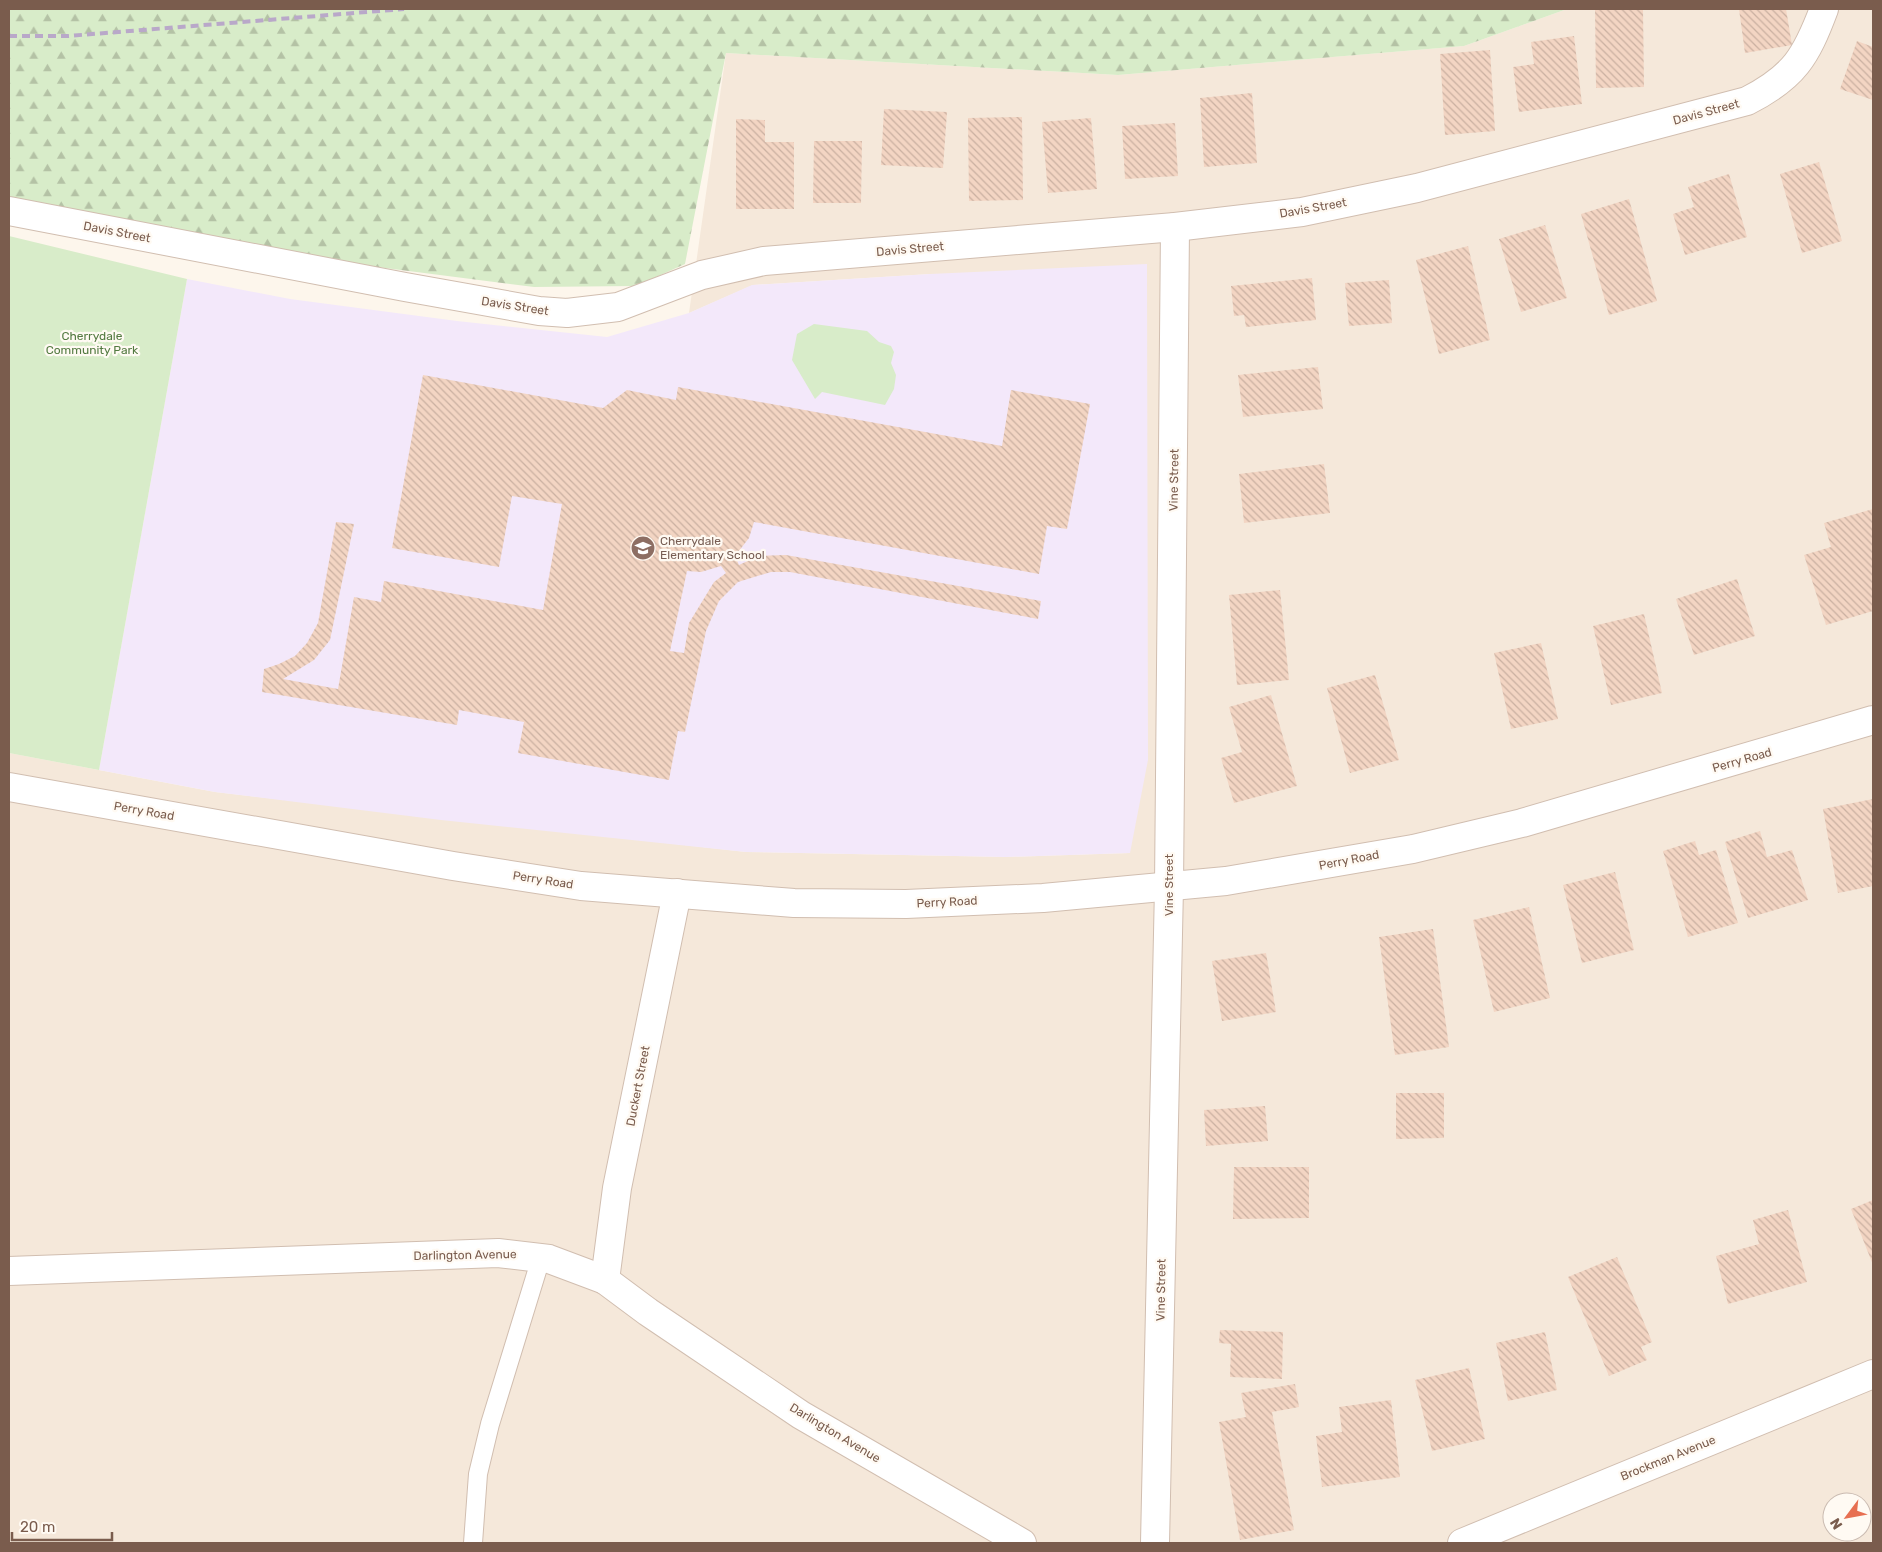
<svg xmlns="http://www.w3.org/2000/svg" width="1882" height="1552" font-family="Rubik,sans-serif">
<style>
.residential{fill:#f5e8da;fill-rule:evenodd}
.education{fill:#f3e8fa}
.green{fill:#d8ecc9}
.forest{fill:url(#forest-firs)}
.building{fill:url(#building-back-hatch);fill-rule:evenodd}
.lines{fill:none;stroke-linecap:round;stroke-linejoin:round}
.service-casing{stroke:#d1beb0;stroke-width:20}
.minor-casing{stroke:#d1beb0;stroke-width:30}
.tertiary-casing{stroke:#d1beb0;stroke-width:30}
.service{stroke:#fff;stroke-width:18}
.minor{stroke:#fff;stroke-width:28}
.tertiary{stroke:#fff;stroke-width:28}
.rail{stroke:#b9a8c9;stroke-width:4;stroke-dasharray:8 5;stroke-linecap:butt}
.labels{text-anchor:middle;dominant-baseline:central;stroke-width:4.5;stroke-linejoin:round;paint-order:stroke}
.street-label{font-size:12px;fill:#7a5c4d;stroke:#fffaf3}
.park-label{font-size:12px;fill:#537a41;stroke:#fffaf3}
.education-label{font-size:12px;fill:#785e54;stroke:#fffaf3;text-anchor:start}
</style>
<defs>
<pattern id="forest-firs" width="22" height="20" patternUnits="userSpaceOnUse" patternTransform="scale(1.25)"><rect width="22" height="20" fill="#d8ecc9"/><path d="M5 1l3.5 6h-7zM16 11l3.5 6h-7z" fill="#b4c2a5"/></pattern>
<pattern id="building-back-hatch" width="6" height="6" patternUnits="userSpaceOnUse" patternTransform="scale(1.25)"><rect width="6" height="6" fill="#f3d5c3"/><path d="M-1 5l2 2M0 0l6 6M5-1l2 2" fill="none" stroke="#cab0a1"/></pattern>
</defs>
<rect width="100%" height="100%" fill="#fdf6ec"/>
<!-- residential -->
<path class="residential" d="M 1567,9 L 1873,9 L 1873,1543 L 9,1543 L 9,753 L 215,792 L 746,852 L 1006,857 L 1130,853 L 930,274 L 753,285 L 689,313 L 726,53 L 1118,75 L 1464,46 ZM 1832,1502 L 1862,1502 L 1862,1532 L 1832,1532 Z"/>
<!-- education -->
<polygon class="education" points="1147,264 1148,760 1130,853 1006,857 746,852 441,820 215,792 99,770 187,279 290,299 457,321 607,337 689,313 752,285 930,274"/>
<!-- green -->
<g class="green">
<polygon points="9,236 187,279 99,770 9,753"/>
<polygon points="814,324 867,331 879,342 891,346 894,352 891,363 896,375 894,389 885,405 822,392 815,399 792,360 797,334"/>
</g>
<!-- forest -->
<polygon class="forest" points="9,9 1567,9 1464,46 1118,75 726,53 685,264 636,286 534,287 354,264 9,202"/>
<!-- building -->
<g class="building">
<polygon points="1595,9 1643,9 1644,87 1596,88"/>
<polygon points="1739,9 1786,9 1792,45 1745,53"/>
<polygon points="1574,36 1582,104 1519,112 1513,67 1534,64 1531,42"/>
<polygon points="1857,41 1873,47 1873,100 1840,89"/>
<polygon points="1490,50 1495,131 1445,135 1440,54"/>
<polygon points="1252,93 1257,163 1204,167 1200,98"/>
<polygon points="884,109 947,112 943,168 881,165"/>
<polygon points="1022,117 1023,200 969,201 968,118"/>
<polygon points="1091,118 1097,189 1048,193 1042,122"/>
<polygon points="736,119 765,120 765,142 794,142 794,209 736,209"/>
<polygon points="1175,123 1178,176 1125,179 1122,126"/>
<polygon points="814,141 862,141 861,203 813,203"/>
<polygon points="1819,162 1842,241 1802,253 1780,174"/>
<polygon points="1729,174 1747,237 1685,255 1673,214 1694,207 1688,187"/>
<polygon points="1629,199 1657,301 1609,315 1581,214"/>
<polygon points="1545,225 1567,298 1521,312 1499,239"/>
<polygon points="1468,246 1490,340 1439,354 1416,260"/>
<polygon points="1312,278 1316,320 1246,327 1244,315 1234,316 1231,286"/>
<polygon points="1389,280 1392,323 1349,326 1345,283"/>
<polygon points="1318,367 1323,409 1243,417 1238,375"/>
<path d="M 423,375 L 603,408 L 627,390 L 676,400 L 678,387 L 1002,446 L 1011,390 L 1090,404 L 1067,529 L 1047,526 L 1039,574 L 754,522 L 749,538 L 735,556 L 739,565 L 758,556 L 786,555 L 1041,601 L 1038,619 L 790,572 L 771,572 L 738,582 L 719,601 L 706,631 L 685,732 L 678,731 L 669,780 L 518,753 L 524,722 L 459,710 L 457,725 L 262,692 L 264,669 L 279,664 L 295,656 L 307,643 L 318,623 L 336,522 L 354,524 L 330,640 L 314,660 L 283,679 L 338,689 L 354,597 L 381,602 L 384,581 L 543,610 L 562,504 L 512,496 L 499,567 L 392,548 ZM 721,566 L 726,573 L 714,582 L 689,623 L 684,653 L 670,651 L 687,571 L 701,572 Z"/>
<polygon points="1324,464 1330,513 1244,523 1239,474"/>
<polygon points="1873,509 1873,611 1826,625 1804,555 1831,547 1824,523"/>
<polygon points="1737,579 1755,636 1694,655 1676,599"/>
<polygon points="1280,590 1289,680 1237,685 1229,595"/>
<polygon points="1644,614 1662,693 1611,705 1593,626"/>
<polygon points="1541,643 1558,719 1511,729 1494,653"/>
<polygon points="1375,675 1399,760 1350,773 1327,688"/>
<polygon points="1271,695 1297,786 1234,803 1221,758 1242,752 1229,707"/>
<polygon points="1873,799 1873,886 1838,893 1823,809"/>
<polygon points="1760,831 1767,857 1792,850 1808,900 1748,918 1725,842"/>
<polygon points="1695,841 1699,855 1716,850 1738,923 1688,937 1663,851"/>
<polygon points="1615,872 1634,950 1582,963 1563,885"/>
<polygon points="1529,907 1550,998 1494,1012 1473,920"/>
<polygon points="1433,929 1449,1047 1395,1055 1379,937"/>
<polygon points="1266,953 1276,1012 1222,1021 1212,961"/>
<polygon points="1396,1093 1444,1093 1444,1138 1396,1139"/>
<polygon points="1265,1106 1268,1141 1206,1146 1204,1110"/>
<polygon points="1234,1167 1309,1167 1309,1218 1233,1219"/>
<polygon points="1873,1200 1873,1265 1851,1209"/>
<polygon points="1788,1210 1807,1282 1728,1304 1716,1256 1759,1244 1753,1220"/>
<polygon points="1617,1257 1652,1342 1641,1347 1647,1360 1609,1376 1568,1277"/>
<polygon points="1220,1330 1283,1332 1282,1379 1230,1377 1231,1344 1219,1343"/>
<polygon points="1545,1332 1557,1390 1508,1401 1496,1343"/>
<polygon points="1469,1368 1485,1439 1432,1451 1415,1380"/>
<polygon points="1295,1384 1299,1407 1272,1412 1294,1530 1240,1540 1219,1422 1246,1417 1241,1393"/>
<polygon points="1391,1400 1400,1477 1322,1487 1316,1436 1342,1432 1339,1407"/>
</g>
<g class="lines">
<defs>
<polyline id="service" points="473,1543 478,1474 490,1424 541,1258"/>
<g id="minor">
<path d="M 9,211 L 405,287 L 539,311 L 567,313 L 618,307 L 702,275 L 764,261 L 1175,227 L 1302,212 L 1417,188 L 1747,101 C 1794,77 1806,57 1824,9"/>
<polyline points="9,1271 498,1253 549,1259 605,1280 648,1312 801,1415 1022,1543"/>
<polyline points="605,1280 617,1188 677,893"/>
<polyline points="1155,1543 1169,887 1175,227"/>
<polyline points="1462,1543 1873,1374"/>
</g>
<polyline id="tertiary" points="9,787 453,866 581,886 794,903 906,904 1043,898 1226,881 1413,849 1522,823 1873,720"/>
</defs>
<!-- service casing -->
<use href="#service" class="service-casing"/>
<!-- minor casing -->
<use href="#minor" class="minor-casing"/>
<!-- tertiary casing -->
<use href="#tertiary" class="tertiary-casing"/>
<!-- service -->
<use href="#service" class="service"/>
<!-- minor -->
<use href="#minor" class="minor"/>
<!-- tertiary -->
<use href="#tertiary" class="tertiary"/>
<!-- rail -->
<polyline class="rail" points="9,36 68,36 404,9"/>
</g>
<!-- icons -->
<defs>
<symbol id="school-disc" viewBox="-11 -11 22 22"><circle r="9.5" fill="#8d6e63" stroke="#fffaf3"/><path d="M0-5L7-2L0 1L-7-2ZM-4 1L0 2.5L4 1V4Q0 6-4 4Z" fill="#fff"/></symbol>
</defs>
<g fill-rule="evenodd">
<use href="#school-disc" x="629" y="534" width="28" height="28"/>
</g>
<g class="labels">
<!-- street labels -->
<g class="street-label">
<text transform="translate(1706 112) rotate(-15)">Davis Street</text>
<text transform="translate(1313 208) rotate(-10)">Davis Street</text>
<text transform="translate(117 232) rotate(11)">Davis Street</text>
<text transform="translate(910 249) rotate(-5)">Davis Street</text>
<text transform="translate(515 306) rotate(9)">Davis Street</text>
<text transform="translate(1174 480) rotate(-89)">Vine Street</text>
<text transform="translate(1742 760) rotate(-16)">Perry Road</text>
<text transform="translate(144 811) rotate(10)">Perry Road</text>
<text transform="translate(1349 860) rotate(-11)">Perry Road</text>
<text transform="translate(543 880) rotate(9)">Perry Road</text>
<text transform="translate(1169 885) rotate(-90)">Vine Street</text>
<text transform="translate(947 902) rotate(-3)">Perry Road</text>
<text transform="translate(638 1086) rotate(-79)">Duckert Street</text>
<text transform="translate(465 1255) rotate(-1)">Darlington Avenue</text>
<text transform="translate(1161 1290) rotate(-89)">Vine Street</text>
<text transform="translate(835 1433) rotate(31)">Darlington Avenue</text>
<text transform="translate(1668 1458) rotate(-22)">Brockman Avenue</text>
</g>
<!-- park labels -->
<g class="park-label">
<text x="92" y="336">Cherrydale<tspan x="92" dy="14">Community Park</tspan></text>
</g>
<!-- education labels -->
<g class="education-label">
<text x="660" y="541">Cherrydale<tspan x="660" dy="14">Elementary School</tspan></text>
</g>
</g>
<!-- border -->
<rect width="1882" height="1552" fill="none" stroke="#7a5c4d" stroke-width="20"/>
<!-- north arrow -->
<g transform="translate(1847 1517) rotate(238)"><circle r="24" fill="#fffaf3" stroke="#cabbb1"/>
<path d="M0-4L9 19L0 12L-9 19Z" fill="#e76f51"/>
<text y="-8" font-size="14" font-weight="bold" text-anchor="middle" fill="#7a5c4d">N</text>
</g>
<!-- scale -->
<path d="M12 1532v8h100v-8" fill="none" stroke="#7a5c4d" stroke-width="2.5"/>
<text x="20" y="1532" font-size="15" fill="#7a5c4d" stroke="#fffaf3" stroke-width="4" paint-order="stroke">20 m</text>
</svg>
